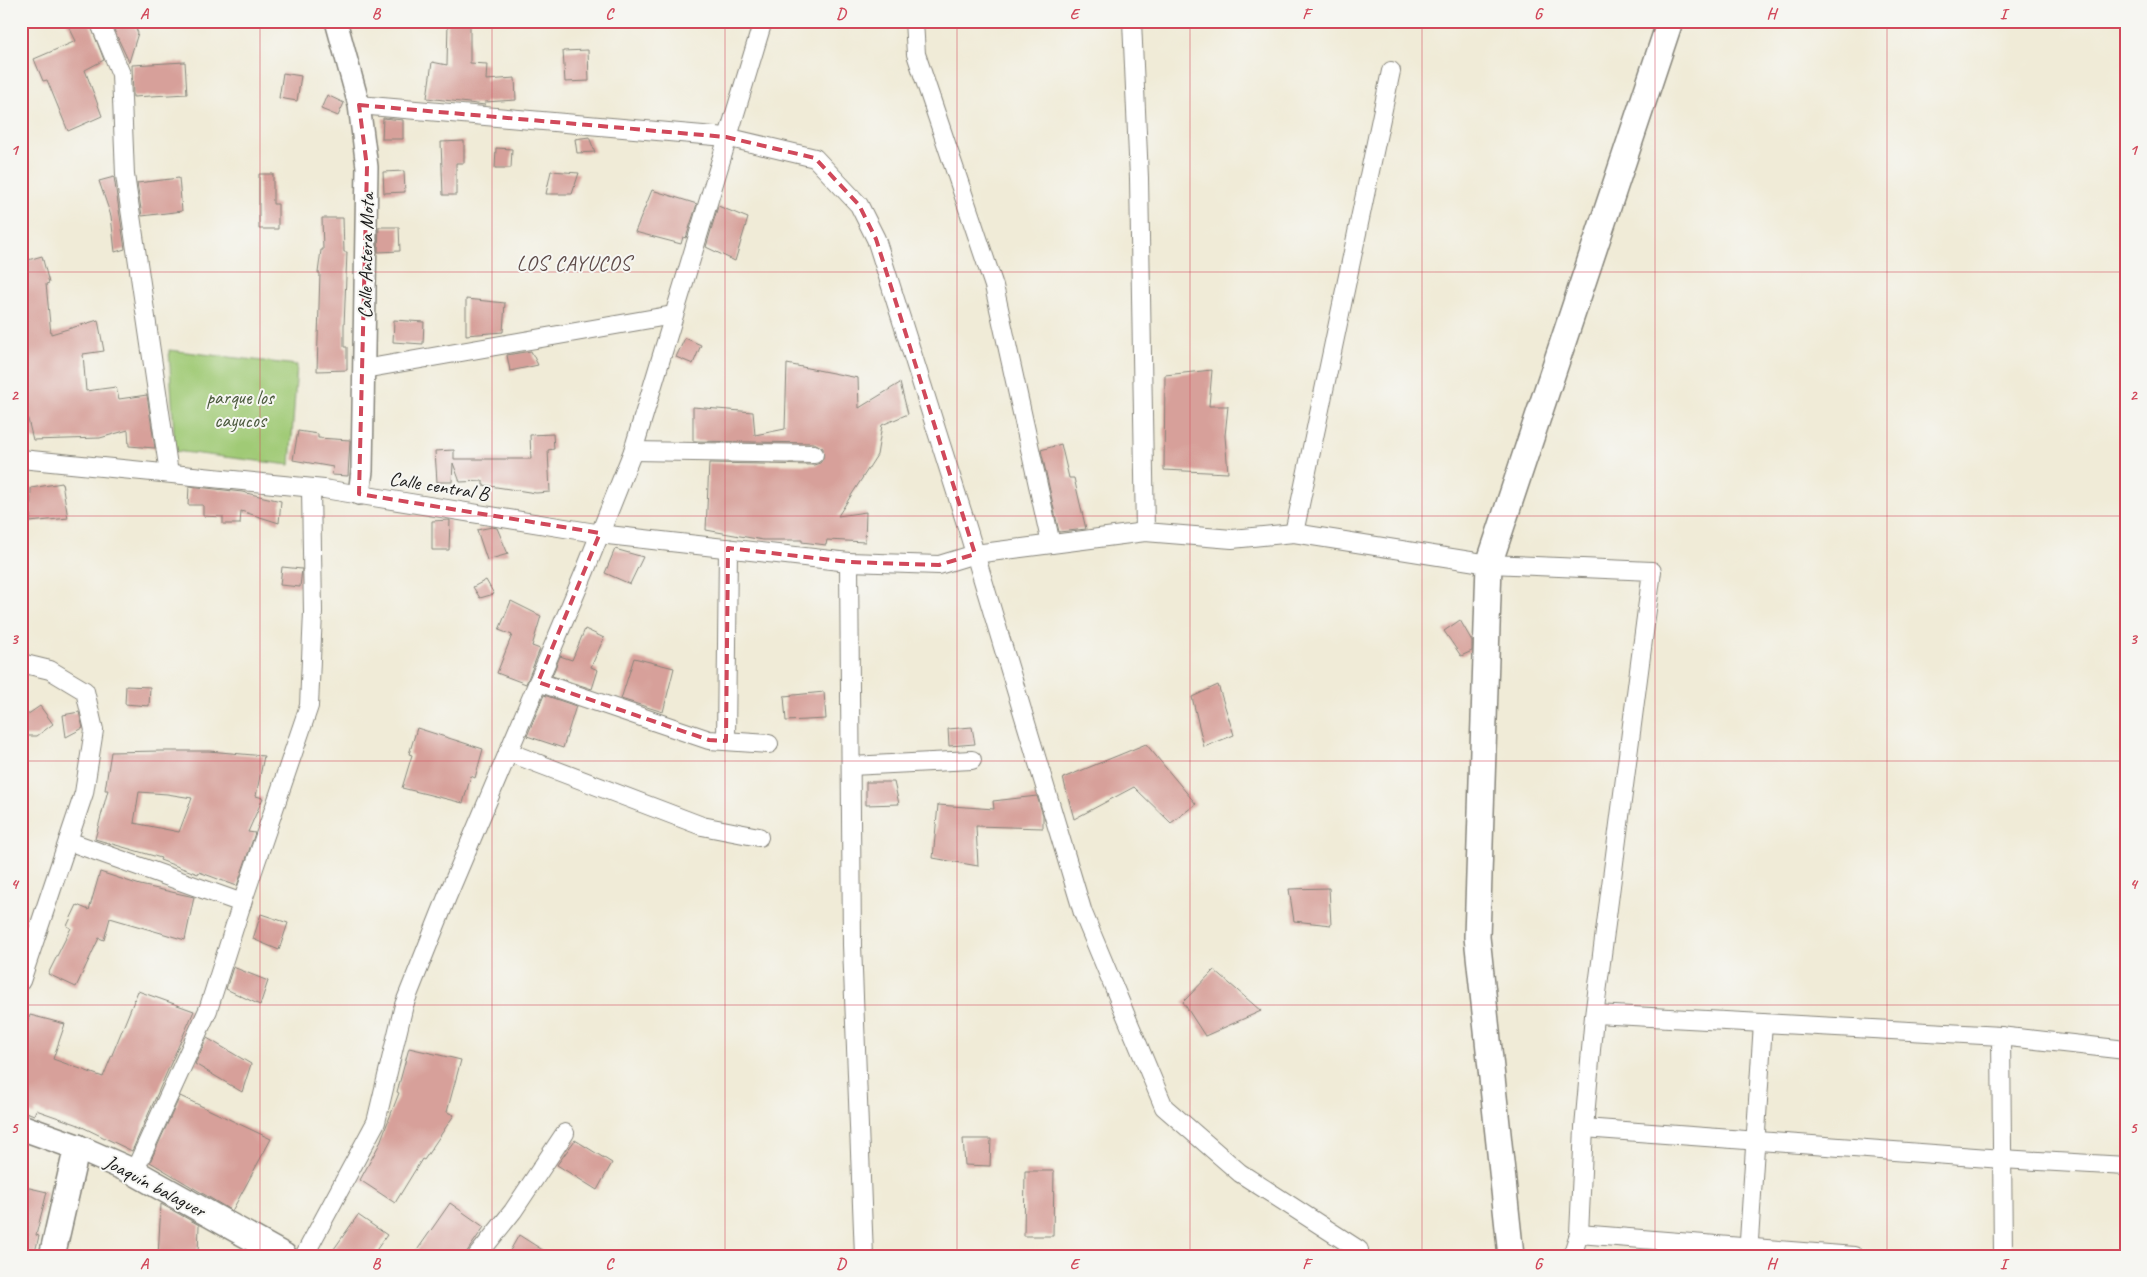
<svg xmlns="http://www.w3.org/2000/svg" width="2147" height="1277" font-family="Caveat,sans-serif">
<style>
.green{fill:#a0ca76;stroke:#5e7349}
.building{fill:#d7a09a;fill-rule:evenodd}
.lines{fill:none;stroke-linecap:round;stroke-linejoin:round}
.minor-casing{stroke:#86847a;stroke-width:20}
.tertiary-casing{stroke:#86847a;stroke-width:24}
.secondary-casing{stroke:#86847a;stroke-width:28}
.minor{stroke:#fff;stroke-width:18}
.tertiary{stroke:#fff;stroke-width:21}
.secondary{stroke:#fff;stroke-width:25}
.marked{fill:none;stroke:#d1495b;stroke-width:4;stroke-dasharray:10 6;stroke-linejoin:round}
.grid{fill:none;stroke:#d1495b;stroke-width:1;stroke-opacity:0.55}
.labels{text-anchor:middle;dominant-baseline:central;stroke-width:4;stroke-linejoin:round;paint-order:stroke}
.street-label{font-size:20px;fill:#1c1c1c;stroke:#f6f6f2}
.park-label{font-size:20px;fill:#4a593c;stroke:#f6f6f2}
.neighbourhood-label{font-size:21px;letter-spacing:1px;fill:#5d4a48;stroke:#f6f6f2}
.neatline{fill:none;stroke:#d1495b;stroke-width:2}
.grid-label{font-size:16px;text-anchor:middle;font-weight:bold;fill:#d1495b}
</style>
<rect width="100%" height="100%" fill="#f6f6f2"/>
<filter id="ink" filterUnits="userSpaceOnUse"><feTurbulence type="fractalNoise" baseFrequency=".02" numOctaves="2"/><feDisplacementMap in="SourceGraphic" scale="10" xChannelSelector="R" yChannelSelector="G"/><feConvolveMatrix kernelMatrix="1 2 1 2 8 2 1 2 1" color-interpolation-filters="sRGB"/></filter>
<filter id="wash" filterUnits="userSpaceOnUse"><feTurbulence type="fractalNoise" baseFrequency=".0096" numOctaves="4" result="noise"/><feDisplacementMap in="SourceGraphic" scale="20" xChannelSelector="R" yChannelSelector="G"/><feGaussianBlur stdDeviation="1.12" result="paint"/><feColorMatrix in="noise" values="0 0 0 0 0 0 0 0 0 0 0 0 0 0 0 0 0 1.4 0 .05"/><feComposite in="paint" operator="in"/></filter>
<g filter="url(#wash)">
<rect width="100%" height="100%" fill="#f0ebd7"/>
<!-- green -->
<polygon class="green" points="169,350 297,365 290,465 175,451"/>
<g id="blocks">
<!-- building -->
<g class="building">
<polygon points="66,21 89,21 104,60 85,70 102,116 68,131 47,80 43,81 34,59 76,41"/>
<polygon points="448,21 470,21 470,63 487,64 486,80 515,78 516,100 485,102 485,105 427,98 432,62 447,65"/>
<polygon points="133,22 138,33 129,62 114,30"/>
<polygon points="588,50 589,81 565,82 563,51"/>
<polygon points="185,62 187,94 133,97 132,65"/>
<polygon points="283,73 301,76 297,101 279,98"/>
<polygon points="327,95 344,103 338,116 321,109"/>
<polygon points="383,118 403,120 403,139 382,139"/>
<polygon points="589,137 595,152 577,153 575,139"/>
<polygon points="464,141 464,163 456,163 456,195 443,195 441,142"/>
<polygon points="496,148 512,149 511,168 495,168"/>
<polygon points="404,171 405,192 384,193 383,172"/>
<polygon points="551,171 579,173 572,194 546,194"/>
<polygon points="259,174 273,174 273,204 278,204 278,229 259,229"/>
<polygon points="114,177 125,249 115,252 111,216 99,181"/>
<polygon points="179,178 182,211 142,216 137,183"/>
<polygon points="652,190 697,204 686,238 683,237 681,244 635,232"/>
<polygon points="718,206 748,218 735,261 706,247"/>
<polygon points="322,218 343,218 344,252 347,252 344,326 344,347 347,347 347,370 317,371 320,273 318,273 321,250 323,250"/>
<polygon points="379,227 399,227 400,251 378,252"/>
<polygon points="42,256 49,283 46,284 51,334 98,320 104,351 83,354 86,391 116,387 119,399 147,395 155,448 129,446 128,430 100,438 33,440 21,391 21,262"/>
<polygon points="466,299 505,303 503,332 466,335"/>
<polygon points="394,320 424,322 423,344 393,342"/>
<polygon points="685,338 701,345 693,364 676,357"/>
<polygon points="531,351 538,365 510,371 507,355"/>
<polygon points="787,364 858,378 859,408 900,383 908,414 882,425 877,455 838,516 866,512 865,542 827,540 826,545 802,542 802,540 763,540 706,530 709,463 814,465 820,463 823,459 823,448 814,443 693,441 693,407 753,412 755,435 785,429"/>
<polygon points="1212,370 1209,406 1228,406 1225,436 1228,473 1164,470 1165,375"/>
<polygon points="298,431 318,434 318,438 350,440 348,476 332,475 333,467 293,460"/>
<polygon points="553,434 554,449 548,450 550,492 536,493 483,485 483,481 460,482 453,463 452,482 437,482 435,451 454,450 454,459 531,459 530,435"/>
<polygon points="1061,444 1069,478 1074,478 1086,529 1059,532 1041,450"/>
<polygon points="62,483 68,518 30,522 31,488"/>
<polygon points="189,486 242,492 281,501 279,523 241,511 240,524 223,524 223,517 203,516 203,505 188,505"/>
<polygon points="450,520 449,550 432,550 432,521"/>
<polygon points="492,527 497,528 508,554 487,560 477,530"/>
<polygon points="615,549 643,557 630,584 605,573"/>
<polygon points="282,567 302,569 300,587 280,585"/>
<polygon points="486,580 494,594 480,598 473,587"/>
<polygon points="511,601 541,616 532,646 540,649 526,684 497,673 512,635 499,630"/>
<polygon points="1460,620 1472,641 1472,651 1461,656 1444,631"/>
<polygon points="585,629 604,638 591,667 598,670 592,689 552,676 560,656 572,660"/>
<polygon points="634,658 674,668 663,712 621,699"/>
<polygon points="1218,685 1234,735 1204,747 1192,697"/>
<polygon points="126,686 150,687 149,706 125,704"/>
<polygon points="824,692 826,719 786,721 784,696"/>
<polygon points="544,695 576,706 563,748 527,736"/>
<polygon points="40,706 53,724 37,736 21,736 21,719"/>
<polygon points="79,712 83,728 66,737 63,715"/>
<polygon points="972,727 975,744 949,746 948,729"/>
<polygon points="417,728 483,749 475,778 471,776 463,803 402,788 412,755 409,754"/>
<polygon points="1146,744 1196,804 1171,823 1134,787 1074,819 1063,778"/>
<path d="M 160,751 L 209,751 L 264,756 L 256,796 L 263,798 L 248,832 L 255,833 L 237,886 L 199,872 L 198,874 L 160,860 L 161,858 L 95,839 L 108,790 L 105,790 L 111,752 ZM 139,792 L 167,794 L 192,798 L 179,832 L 134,823 Z"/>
<polygon points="866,782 894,782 899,804 866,805"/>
<polygon points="1037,796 1043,815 1043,828 976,826 978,866 933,858 938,805 994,809 993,801"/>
<polygon points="100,872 140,885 194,897 185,940 110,918 104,940 99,938 76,987 48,974 71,928 67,926 77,905 89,910"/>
<polygon points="1329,888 1331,925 1294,921 1289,889"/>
<polygon points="261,914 288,923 279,950 253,939"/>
<polygon points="233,967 268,981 260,1005 226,989"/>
<polygon points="1214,970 1261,1011 1205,1036 1183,1002"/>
<polygon points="138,991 194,1011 132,1151 76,1124 36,1110 34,1115 21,1110 21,1039 30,1015 65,1024 53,1059 103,1077"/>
<polygon points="207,1038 251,1064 242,1092 195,1064"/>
<polygon points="409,1048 461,1060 447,1112 454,1115 424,1160 422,1159 395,1203 360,1180 379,1145 399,1093 397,1092"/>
<polygon points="180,1096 271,1139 232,1211 150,1162"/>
<polygon points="963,1139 991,1139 990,1166 965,1165"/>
<polygon points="575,1140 612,1163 597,1190 557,1165"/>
<polygon points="1025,1171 1054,1171 1053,1236 1024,1236"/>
<polygon points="21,1186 47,1192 36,1235 39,1236 34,1256 21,1256"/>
<polygon points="450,1203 484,1227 464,1256 413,1256"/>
<polygon points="161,1204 199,1225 198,1256 158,1256"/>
<polygon points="358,1215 387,1235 372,1256 329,1256"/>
<polygon points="519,1235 552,1256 507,1256"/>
</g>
</g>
</g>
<g filter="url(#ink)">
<use href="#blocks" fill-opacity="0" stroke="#86847a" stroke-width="1"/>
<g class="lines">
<defs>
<g id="minor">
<polyline points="99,21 121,74 125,175 169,473"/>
<polyline points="914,21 916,54 994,286 1051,544"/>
<polyline points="1132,21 1139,178 1145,532"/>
<polyline points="359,105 726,137 815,158 859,205 876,239 967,527 1083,913 1164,1107 1240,1173 1359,1250"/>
<polyline points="364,369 673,315"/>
<polyline points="633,451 814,454"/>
<polyline points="21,459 324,489 608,535 849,562 939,565 975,554 1145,532 1232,539 1294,533 1489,564 1652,571 1594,1016 1584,1128 1579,1234 1572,1256"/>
<polyline points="1294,533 1391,71"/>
<polyline points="849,562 852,945 864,1256"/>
<polyline points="21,663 50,670 85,691 94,730 84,793 21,981"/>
<polyline points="538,682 709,740 769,744"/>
<polyline points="726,741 728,548"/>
<polyline points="508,752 702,826 759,837"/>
<polyline points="851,766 972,760"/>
<polyline points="68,841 242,903 208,1010 134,1172"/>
<polyline points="241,906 309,706 313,612 311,488"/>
<polyline points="1595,1014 2001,1036 2003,1256"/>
<polyline points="2000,1036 2126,1050"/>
<polyline points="1584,1128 2002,1159 2126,1166"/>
<polyline points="1579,1234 1854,1256"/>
<polyline points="304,1256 376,1122 404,1005 447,897 585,571 633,451 763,21"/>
<polyline points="477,1256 513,1211 565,1133"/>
<polyline points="1748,1256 1763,1023"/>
</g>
<polyline id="tertiary" points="336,21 359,105 367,167 362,471 359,494"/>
<g id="secondary">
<polyline points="21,1127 77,1147 134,1172 284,1256"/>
<polyline points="52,1256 77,1147"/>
<polyline points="1511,1256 1477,937 1489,564 1670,21"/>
</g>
</defs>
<!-- minor casing -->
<use href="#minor" class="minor-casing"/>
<!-- tertiary casing -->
<use href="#tertiary" class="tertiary-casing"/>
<!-- secondary casing -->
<use href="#secondary" class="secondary-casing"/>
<!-- minor -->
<use href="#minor" class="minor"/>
<!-- tertiary -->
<use href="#tertiary" class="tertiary"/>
<!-- secondary -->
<use href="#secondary" class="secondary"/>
</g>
</g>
<!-- marked area -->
<path class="marked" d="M 359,105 L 726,137 L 815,158 L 859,205 L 876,239 L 975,554 L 939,565 L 849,562 L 728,548 L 726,741 L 709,740 L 538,682 L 600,533 L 359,494 L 367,167 Z"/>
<!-- grid -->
<path class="grid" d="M 260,21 L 260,1256M 492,21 L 492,1256M 725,21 L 725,1256M 957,21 L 957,1256M 1190,21 L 1190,1256M 1422,21 L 1422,1256M 1655,21 L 1655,1256M 1887,21 L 1887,1256M 21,272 L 2126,272M 21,516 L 2126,516M 21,761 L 2126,761M 21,1005 L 2126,1005"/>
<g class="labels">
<!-- street labels -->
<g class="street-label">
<text transform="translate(366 256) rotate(-89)">Calle Antera Mota</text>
<text transform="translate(439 486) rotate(9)">Calle central B</text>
<text transform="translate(155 1186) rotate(28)">Joaquín balaguer</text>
</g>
<!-- park labels -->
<g class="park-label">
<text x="240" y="397">parque los<tspan x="240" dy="23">cayucos</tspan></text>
</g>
<!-- neighbourhood labels -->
<g class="neighbourhood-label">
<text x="574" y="263">LOS CAYUCOS</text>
</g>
</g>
<!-- margin -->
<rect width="2147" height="1277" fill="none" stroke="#f6f6f2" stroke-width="55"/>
<rect x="28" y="28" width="2092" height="1222" class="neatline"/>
<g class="grid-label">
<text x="144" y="19">A</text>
<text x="376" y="19">B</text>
<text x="609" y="19">C</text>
<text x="841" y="19">D</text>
<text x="1074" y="19">E</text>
<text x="1306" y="19">F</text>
<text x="1538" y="19">G</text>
<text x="1771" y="19">H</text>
<text x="2003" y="19">I</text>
<text x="14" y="155">1</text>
<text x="2133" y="155">1</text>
<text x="14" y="400">2</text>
<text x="2133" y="400">2</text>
<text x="14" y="644">3</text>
<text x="2133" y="644">3</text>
<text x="14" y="889">4</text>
<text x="2133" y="889">4</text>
<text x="14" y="1133">5</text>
<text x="2133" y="1133">5</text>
<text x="144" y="1269">A</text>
<text x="376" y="1269">B</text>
<text x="609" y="1269">C</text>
<text x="841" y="1269">D</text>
<text x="1074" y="1269">E</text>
<text x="1306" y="1269">F</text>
<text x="1538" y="1269">G</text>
<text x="1771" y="1269">H</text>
<text x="2003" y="1269">I</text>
</g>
</svg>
